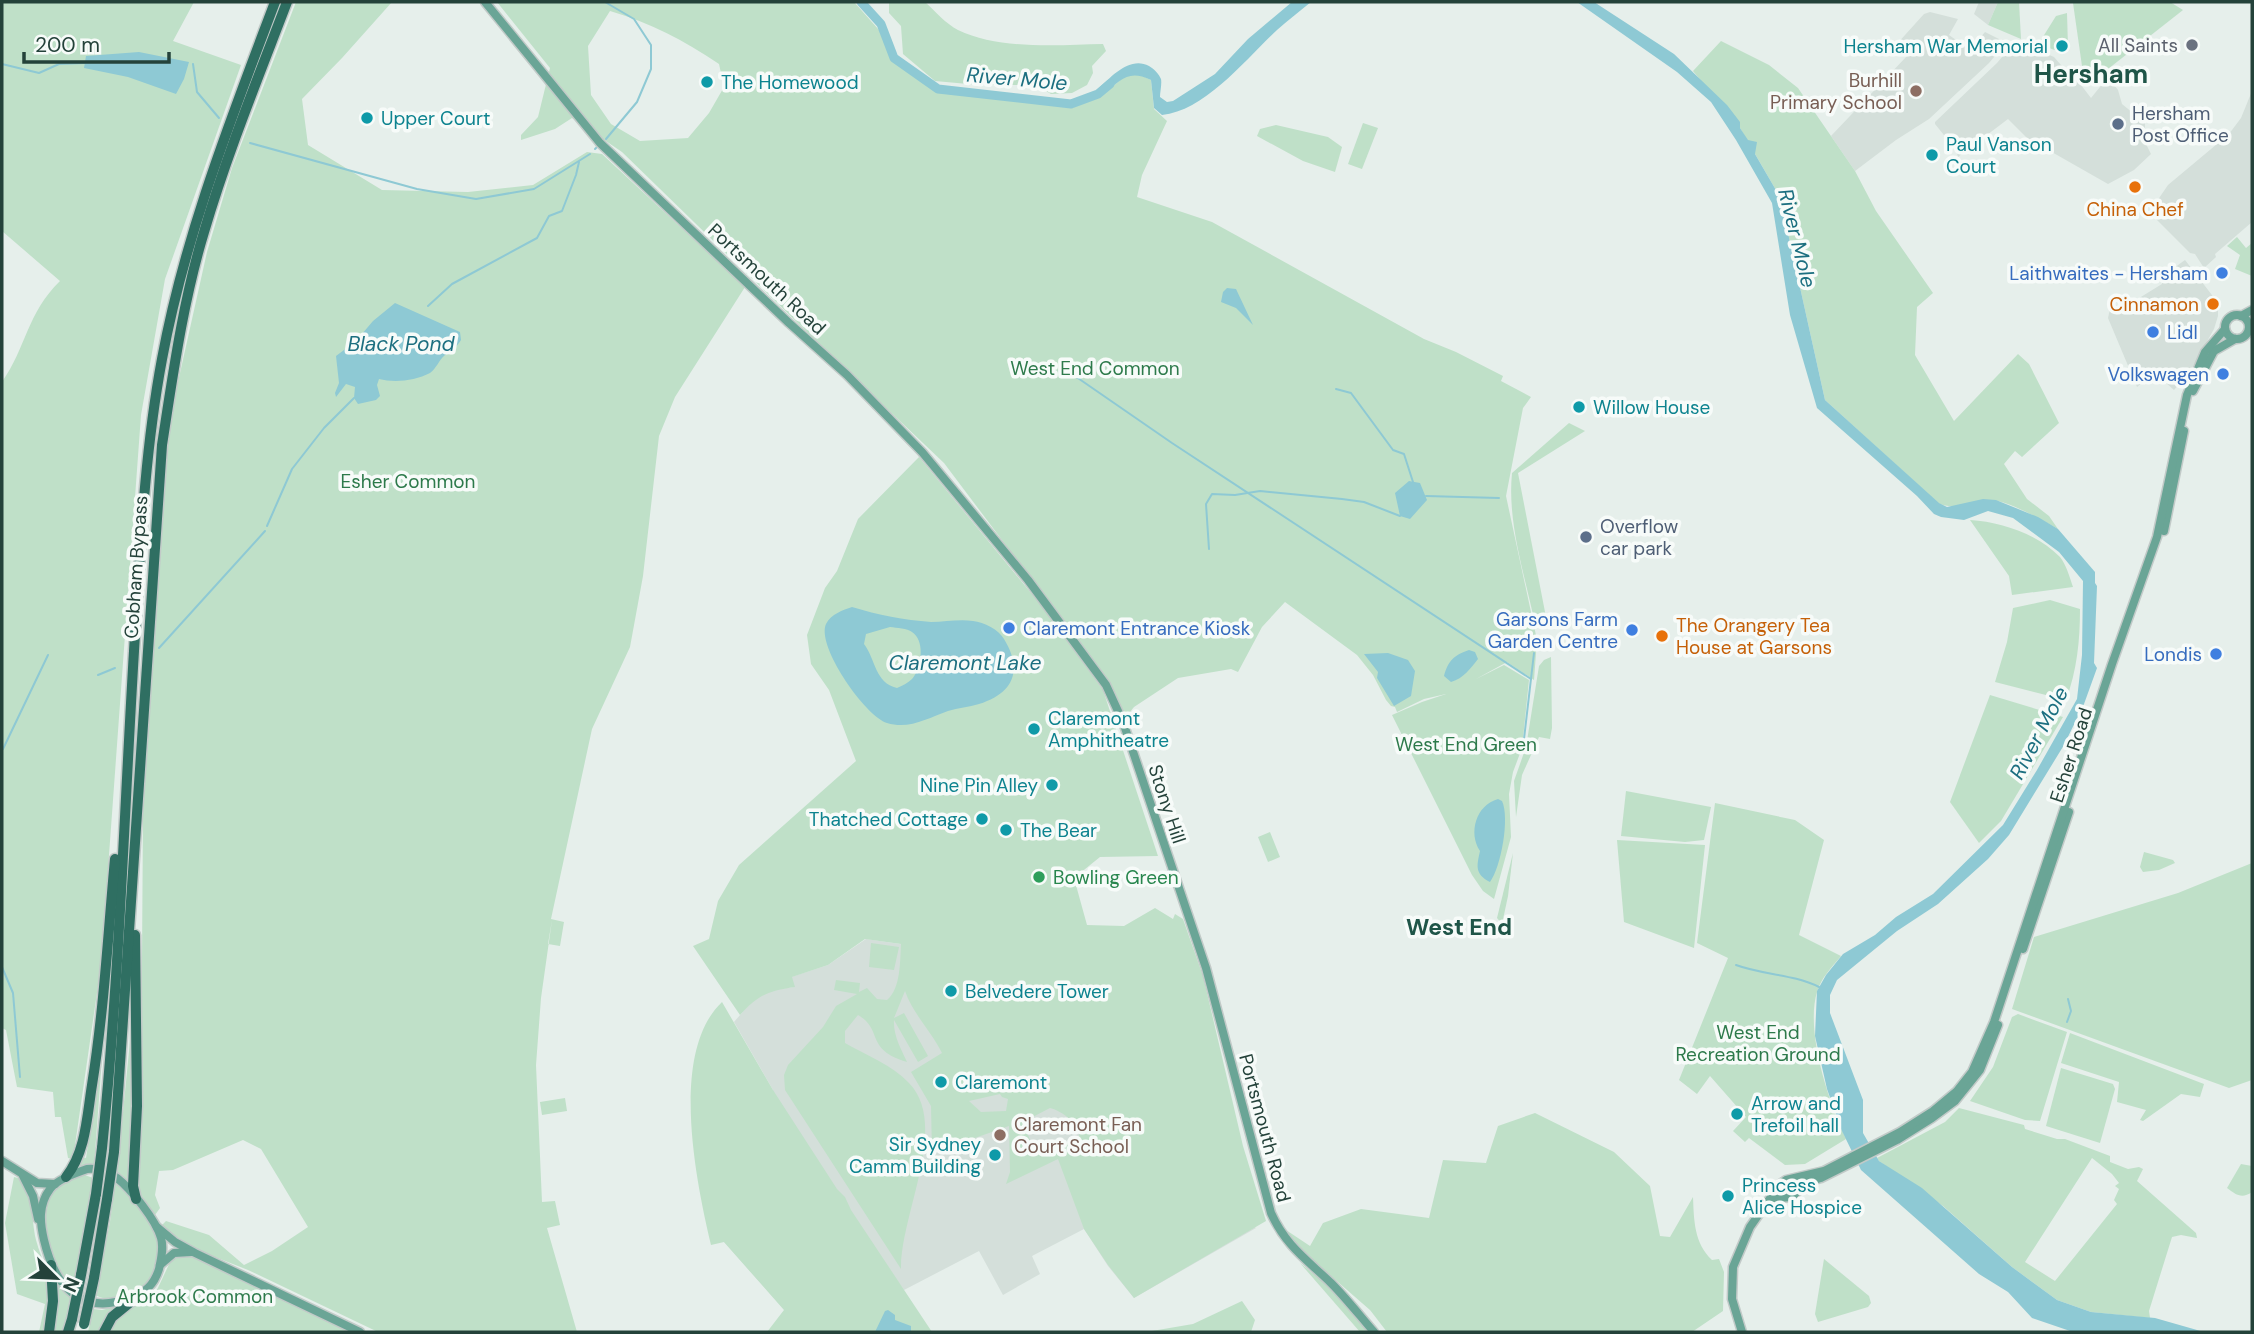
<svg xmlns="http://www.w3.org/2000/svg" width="2254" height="1334" font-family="'DM Sans',sans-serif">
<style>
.built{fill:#d4dfda}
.green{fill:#bfe0c8;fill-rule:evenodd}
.water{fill:#8ec9d4;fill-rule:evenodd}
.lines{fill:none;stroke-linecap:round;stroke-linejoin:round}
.stream{stroke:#8ec9d4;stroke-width:2}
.river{stroke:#8ec9d4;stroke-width:9}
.major-casing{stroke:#c2cac8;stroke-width:11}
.highway-casing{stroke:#c2cac8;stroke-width:13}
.major{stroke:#6aa596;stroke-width:8}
.highway{stroke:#2f6f62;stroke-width:10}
.highway-bridge-casing{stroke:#c2cac8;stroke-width:13;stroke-linecap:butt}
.highway-bridge{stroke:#2f6f62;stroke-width:10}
.worship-dot{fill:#6b7280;stroke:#f7fbf9;stroke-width:2.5}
.culture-dot{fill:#0f9aa8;stroke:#f7fbf9;stroke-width:2.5}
.education-dot{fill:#8d6e63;stroke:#f7fbf9;stroke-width:2.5}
.service-dot{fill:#5c6f8a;stroke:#f7fbf9;stroke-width:2.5}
.food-dot{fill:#e8710a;stroke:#f7fbf9;stroke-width:2.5}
.shop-dot{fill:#3f7fe0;stroke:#f7fbf9;stroke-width:2.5}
.leisure-dot{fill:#2e9e5b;stroke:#f7fbf9;stroke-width:2.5}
.labels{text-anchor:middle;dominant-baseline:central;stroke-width:7;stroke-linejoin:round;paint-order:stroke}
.worship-label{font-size:19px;fill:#5b616d;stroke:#f7fbf9;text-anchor:end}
.culture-label{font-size:19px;fill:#0d838f;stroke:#f7fbf9;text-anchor:start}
.education-label{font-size:19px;fill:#785e54;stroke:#f7fbf9;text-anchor:end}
.service-label{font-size:19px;fill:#4e5e75;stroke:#f7fbf9;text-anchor:start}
.food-label{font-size:19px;fill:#c56008;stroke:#f7fbf9}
.shop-label{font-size:19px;fill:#366cbe;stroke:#f7fbf9;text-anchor:end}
.street-label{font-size:19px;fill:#24423a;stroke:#f7fbf9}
.park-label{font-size:19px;fill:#2d7a4b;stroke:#f7fbf9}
.leisure-label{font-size:19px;fill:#27864d;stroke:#f7fbf9;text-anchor:start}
.water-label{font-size:21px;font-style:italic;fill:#1c6f80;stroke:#f7fbf9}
.quarter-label{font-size:23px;font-weight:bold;fill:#1f5548;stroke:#f7fbf9}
.district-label{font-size:26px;font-weight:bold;fill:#1f5548;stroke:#f7fbf9}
</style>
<rect width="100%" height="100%" fill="#e6efeb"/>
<!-- built -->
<g class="built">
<polygon points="1979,2 1998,2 1988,25 1974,14"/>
<polygon points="1930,12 1958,19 1949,35 1970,50 1985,32 2003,41 2004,45 1989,63 1929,119 1896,140 1855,171 1831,136 1907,56 1896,45 1924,14"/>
<polygon points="2013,44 2031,47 2054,57 2068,73 2071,72 2091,98 2108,77 2118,90 2122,104 2145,123 2145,142 2151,154 2134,170 2108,184 2027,138 2008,119 1958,157 1956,150 1935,124 1935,122 1997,63"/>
<polygon points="2252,91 2252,222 2215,254 2216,257 2204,268 2195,254 2190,253 2156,219 2151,210 2168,185 2229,134 2241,118"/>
<polygon points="2185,260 2218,303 2218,316 2214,329 2191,370 2174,390 2154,372 2137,387 2108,318 2110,309 2134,298 2136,300 2162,284 2163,276"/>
<polygon points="866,939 914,946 913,966 1256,1228 1134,1298 1108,1266 1084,1229 1032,1256 1040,1274 1003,1295 979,1251 904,1290 893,1275 808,1332 804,1332 724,1242 773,1090 734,1022 753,1000 771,990 794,987 791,977 828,965"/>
</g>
<!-- green -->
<g class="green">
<path d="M 2,2 L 194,2 L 173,41 L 241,65 L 165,279 L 141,415 L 101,965 L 73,1159 L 68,1158 L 61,1117 L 55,1117 L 53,1092 L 17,1087 L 6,1030 L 2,1028 L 2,382 C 26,348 27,313 60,281 L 2,231 Z"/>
<polygon points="296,2 392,2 342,58 302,99 308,145 382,190 468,192 533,185 587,152 602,154 745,287 675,397 659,436 643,576 630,647 592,729 551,919 564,922 560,946 548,944 552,920 541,998 536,1065 542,1202 555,1201 560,1225 547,1228 577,1332 378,1332 248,1270 195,1249 161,1226 166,1221 209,1235 244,1265 272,1251 308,1227 261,1149 243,1140 173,1170 159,1171 155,1195 160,1208 155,1215 137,1189 141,1102 143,814 166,451 176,391 207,252 232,168"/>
<path d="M 497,2 L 854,2 L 879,30 L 891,59 L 939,92 L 1072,108 L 1104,94 L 1126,75 L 1139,74 L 1151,80 L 1154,109 L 1167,121 L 1142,175 L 1137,197 L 1212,222 L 1424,339 L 1456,352 L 1503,376 L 1501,381 L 1531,397 L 1523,408 L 1506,496 L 1537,640 L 1534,680 L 1507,662 L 1476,679 L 1504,665 L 1529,680 L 1522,748 L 1513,772 L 1509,794 L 1511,837 L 1494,899 L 1483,891 L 1472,875 L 1392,715 L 1422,702 L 1446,694 L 1424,699 L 1397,712 L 1395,707 L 1391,706 L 1386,700 L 1373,675 L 1357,655 L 1285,602 L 1262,627 L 1238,672 L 1231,669 L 1178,678 L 1134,707 L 1126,717 L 1093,661 L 944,463 L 841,365 L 622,152 L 572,118 L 555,129 L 521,140 L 521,135 L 538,117 L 550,68 ZM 610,11 C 651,23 683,40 719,64 L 724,87 L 709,113 L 688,138 L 640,141 L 611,124 L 591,95 L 588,46 Z"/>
<path d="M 889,2 L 925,2 C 935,11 946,24 958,30 C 999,50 1058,45 1103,44 L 1106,51 L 1092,66 L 1093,73 L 1087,85 L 1072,93 L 1051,94 L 1036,85 L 979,85 L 935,81 L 903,54 L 901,26 L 889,13 Z"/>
<polygon points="1998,2 2019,2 2021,39 1988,25"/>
<polygon points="2080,2 2170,2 2183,10 2094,80 2089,80 2083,73 2073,3"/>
<path d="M 2067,13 L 2068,47 L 2064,52 C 2054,51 2047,48 2041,40 L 2056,16 Z"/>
<path d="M 1721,41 L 1769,65 L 1798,88 L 1855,171 L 1876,211 L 1933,293 L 1917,307 L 1915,355 L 1954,421 L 2018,354 L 2029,364 L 2059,423 L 2022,457 L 2015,451 L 2004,464 L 2027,499 L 2049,516 L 2058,529 C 2042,520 2015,505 1998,501 C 1978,496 1958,513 1938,503 L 1825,400 L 1780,197 L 1740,128 L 1693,71 Z"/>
<polygon points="1363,123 1378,128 1362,169 1348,164"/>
<polygon points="1276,125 1328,137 1342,147 1335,172 1303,161 1257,136 1260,129"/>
<polygon points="2237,237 2246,248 2252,243 2252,276 2235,269 2240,255 2227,246"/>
<path d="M 1569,423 L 1585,431 L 1518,473 L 1546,617 L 1542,627 L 1538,628 L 1535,624 C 1525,575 1507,523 1512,473 Z"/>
<path d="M 919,457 L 1045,610 L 1103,690 L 1158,856 L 1100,857 L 1074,878 L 1087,925 L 1124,926 L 1155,908 L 1173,919 L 1175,914 L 1183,919 L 1203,976 L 1243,1146 L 1266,1221 L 1134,1298 L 1108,1265 L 1084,1229 L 1058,1159 L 1006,1184 L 1010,1172 L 1009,1126 L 932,1153 L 931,1106 L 911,1072 L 942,1053 C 931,1031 913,1014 905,991 L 894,1018 L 904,1013 L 928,1056 L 918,1062 L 894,1020 C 893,1035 901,1049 907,1062 C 864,1049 884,1030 858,1015 L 845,1031 L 845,1043 C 866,1055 892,1065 909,1083 C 950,1125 900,1215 901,1269 L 785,1090 L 784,1075 L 788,1065 L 823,1027 L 836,1006 L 857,994 L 834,990 L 836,980 L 860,983 L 859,992 L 867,988 L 877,999 L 887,1000 C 901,989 900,960 901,944 L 865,939 L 828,965 L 792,977 L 795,987 C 768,991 758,995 740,1015 L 693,946 L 709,939 L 718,901 L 739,865 L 856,761 L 829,690 L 811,664 L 807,635 L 825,588 L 837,571 L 858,519 ZM 1000,1094 L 1002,1097 L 1008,1099 L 1006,1111 L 981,1112 L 969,1101 ZM 1050,1108 C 1062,1111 1070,1119 1079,1128 L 1079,1137 L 1056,1147 L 1036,1149 L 1032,1145 L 1023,1122 Z"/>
<path d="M 1970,520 C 2002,522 2037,534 2060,557 C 2066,564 2070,578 2073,587 L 2012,595 L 2009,576 Z"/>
<path d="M 2050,600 L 2080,609 C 2080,641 2077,670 2066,700 L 1995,682 L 2007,642 L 2013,608 Z"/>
<polygon points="1551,657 1552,728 1550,739 1539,737 1522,775 1516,817 1514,781 1526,747 1539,666 1544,660"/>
<polygon points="1990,695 2063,717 2001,821 1979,843 1950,802"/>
<polygon points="1626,791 1711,807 1704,840 1685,842 1621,836"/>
<path d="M 1715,803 L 1795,820 L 1824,840 L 1799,935 L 1841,956 C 1832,967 1821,978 1817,992 C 1805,1032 1829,1103 1846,1139 L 1805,1164 L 1785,1165 L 1749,1138 L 1745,1142 L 1733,1131 L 1746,1117 L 1710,1076 L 1697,1094 L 1679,1080 L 1728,958 L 1697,943 Z"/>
<polygon points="1270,832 1280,857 1268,862 1258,837"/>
<polygon points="1617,840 1705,845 1694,948 1624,922"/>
<polygon points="2144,852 2173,860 2175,863 2159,870 2143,872 2140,867"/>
<polygon points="1513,853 1508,896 1502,924 1497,918"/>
<polygon points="2252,863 2252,1080 2229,1088 2012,1009 2034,937 2178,893"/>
<polygon points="871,943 899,947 894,970 869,967"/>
<path d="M 722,1002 L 773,1090 L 837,1189 L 845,1197 L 851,1210 L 932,1332 L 767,1332 L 784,1310 L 724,1242 L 711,1245 C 696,1181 669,1052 722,1002 Z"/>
<polygon points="2018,1014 2067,1032 2040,1121 2025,1120 1970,1101 1993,1067 2012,1017"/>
<polygon points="2070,1033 2204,1084 2200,1097 2181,1094 2143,1121 2140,1120 2146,1110 2117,1102 2119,1082 2061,1063"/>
<polygon points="130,1041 132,1120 129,1170 131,1189 117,1173"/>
<polygon points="103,1045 94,1166 76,1171 82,1157 86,1158"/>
<polygon points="2061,1068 2113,1084 2115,1089 2100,1143 2046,1126"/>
<polygon points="565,1098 567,1111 542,1115 540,1102"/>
<path d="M 1959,1108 L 2024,1125 L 2025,1129 L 2057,1139 L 2065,1139 L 2110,1156 L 2110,1162 L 2128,1169 L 2139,1167 L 2143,1169 L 2137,1181 L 2196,1233 L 2197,1238 L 2181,1235 L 2172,1237 L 2149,1311 L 2150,1318 L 2091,1312 L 2057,1300 L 2012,1267 L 1943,1206 L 1879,1161 L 1877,1158 L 1945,1122 ZM 2092,1158 L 2112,1174 L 2119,1183 L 2115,1186 L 2119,1189 L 2114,1200 L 2117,1204 L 2055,1281 L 2025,1262 Z"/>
<path d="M 1535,1113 L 1614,1152 L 1650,1186 L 1660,1236 L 1670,1237 L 1693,1197 C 1694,1220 1694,1243 1712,1260 L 1719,1259 L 1724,1272 L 1723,1311 L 1692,1332 L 1387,1332 L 1370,1310 L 1300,1249 L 1286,1230 L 1310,1246 L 1323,1223 L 1361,1209 L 1429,1218 L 1443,1160 L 1486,1163 L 1498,1126 Z"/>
<path d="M 2241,1164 L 2252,1166 L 2252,1192 C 2242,1199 2236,1195 2227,1188 Z"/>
<path d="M 82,1174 L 93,1178 L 74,1286 L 68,1286 C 53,1264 33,1214 53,1191 C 60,1183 73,1179 82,1174 Z"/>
<path d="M 14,1177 L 18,1178 C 36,1203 30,1213 36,1240 C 40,1256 49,1271 50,1288 C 50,1302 47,1318 45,1332 L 39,1332 L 45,1304 L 17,1294 L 5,1223 Z"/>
<path d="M 115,1184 L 121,1186 C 131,1199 156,1224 159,1240 C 165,1275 130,1313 95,1295 L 110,1222 Z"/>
<polygon points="188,1254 355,1332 108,1332 120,1315 156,1292 171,1260"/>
<polygon points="1824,1259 1869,1296 1871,1303 1868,1307 1818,1322 1815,1314"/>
<polygon points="1300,1263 1333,1290 1370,1332 1360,1332"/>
<polygon points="55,1283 72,1296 63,1332 53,1332"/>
<polygon points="1242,1301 1255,1320 1251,1332 1146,1332 1193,1324"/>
<polygon points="118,1306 100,1332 88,1332 93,1309 102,1310"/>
</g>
<!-- water -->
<g class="water">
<path d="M 1292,2 L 1311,2 C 1300,11 1288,20 1277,30 C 1247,58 1205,111 1162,115 L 1154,108 L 1151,80 C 1128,69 1121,80 1104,94 L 1099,88 C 1112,76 1130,56 1149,66 C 1154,69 1159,74 1161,79 C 1162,84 1160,92 1160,97 L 1167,102 L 1173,101 L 1215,74 L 1248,39 Z"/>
<polygon points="1577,2 1594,2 1674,54 1727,105 1740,122 1740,128 1748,140 1757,142 1755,154 1780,197 1825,400 1939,503 1947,507 1983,499 1996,500 2038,517 2058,529 2095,572 2095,583 2097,586 2094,663 2097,668 2084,704 2064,745 2009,835 1988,859 1938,904 1897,931 1837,980 1830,995 1830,1013 1863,1100 1863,1133 1879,1161 1922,1188 2012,1267 2057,1300 2091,1312 2155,1318 2204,1332 2073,1332 2032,1318 2008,1292 1979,1274 1861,1170 1841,1129 1827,1089 1815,1036 1817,991 1826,975 1843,954 1875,935 1896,917 1933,894 2003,825 2037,770 2077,699 2082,655 2083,581 2059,552 2013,518 1988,511 1964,520 1941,517 1934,514 1917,496 1817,408 1790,315 1772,203 1736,140 1711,102 1677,72"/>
<polygon points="139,52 189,62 184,79 176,94 128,77 84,68 86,56"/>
<polygon points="1227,288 1236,289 1253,325 1236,308 1221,302 1223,292"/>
<path d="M 395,303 L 460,332 L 461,340 C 456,348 452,350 445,355 C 439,360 436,369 430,373 C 415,381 394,383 379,379 L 377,385 L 380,396 L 376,400 L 358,404 L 354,398 L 355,387 L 346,384 L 336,397 L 335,393 L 339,383 L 336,356 L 356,341 L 373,321 Z"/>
<polygon points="1409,481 1420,483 1427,500 1410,519 1400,516 1395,493"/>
<path d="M 852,607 C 878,615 904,620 931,622 C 945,622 959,619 973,621 C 984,622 999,630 1004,639 C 1023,670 1014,693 979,704 C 969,707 958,708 948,711 C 928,718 909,730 887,723 C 865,716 816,646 826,624 C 831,614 843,610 852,607 ZM 890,627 C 897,628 907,628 912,632 C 926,641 921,669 912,679 C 908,683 902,686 897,688 C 875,683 876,660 864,644 L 866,634 Z"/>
<path d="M 1469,650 L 1475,652 L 1478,659 C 1470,669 1464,678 1451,682 L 1444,676 C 1448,661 1454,655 1469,650 Z"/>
<polygon points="1388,653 1408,660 1415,671 1411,696 1394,706 1377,678 1378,672 1364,654"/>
<path d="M 1498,799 L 1502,801 C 1510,818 1501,867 1490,882 C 1474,874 1477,865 1480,851 C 1468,833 1476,805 1498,799 Z"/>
<polygon points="888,1310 895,1315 895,1320 911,1326 911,1332 875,1332 885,1311"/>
</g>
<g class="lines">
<!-- stream -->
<g class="stream">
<polyline points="605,2 634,19 651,45 651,69 637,102 606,139"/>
<polyline points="2,64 39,73 59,64 85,63"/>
<polyline points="193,64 197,92 219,118"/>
<polyline points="250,143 417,189 476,199 534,189 590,154"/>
<polyline points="595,149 597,147"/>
<polyline points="428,306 452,284 537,238 549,216 562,211 576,175 579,162"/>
<polyline points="1072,374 1172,443 1531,679"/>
<polyline points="1336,389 1351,393 1393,450 1404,454 1413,482"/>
<polyline points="1426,496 1499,498"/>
<polyline points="267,526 292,469 324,428 354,398"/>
<polyline points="1209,549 1206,504 1212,494 1235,495 1260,491 1342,499 1364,502 1400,516"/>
<polyline points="159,648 265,531"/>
<polyline points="98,675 115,668"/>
<polyline points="1524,739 1534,653"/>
<polyline points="3,749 48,655"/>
<path d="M 1736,965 C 1763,975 1793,974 1819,987"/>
<polyline points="2,967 13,993 20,1077"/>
<polyline points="2067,1022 2071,1011 2068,999"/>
</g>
<!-- river -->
<polyline class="river" points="861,2 881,24 894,58 938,89 1071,104 1098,94 1110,84"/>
<defs>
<g id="major">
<path d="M 485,2 L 600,143 L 789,323 L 847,375 L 922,452 L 1028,580 L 1106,685 L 1123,722 L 1206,968 L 1271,1213 C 1286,1246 1306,1259 1331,1283 C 1346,1298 1360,1316 1374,1332"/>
<circle cx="2237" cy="327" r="12"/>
<polyline points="2241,316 2252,310"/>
<polyline points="2193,391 2214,351 2235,339"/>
<polyline points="2164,531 2184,431"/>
<polyline points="2023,949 2069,812"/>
<polyline points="2,1161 37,1183 55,1184"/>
<path d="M 87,1169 C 97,1168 109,1171 117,1178 C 131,1189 156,1220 161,1238 C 164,1248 161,1259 159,1269 C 154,1285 145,1293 130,1298 C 81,1316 55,1287 44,1240 C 40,1223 38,1205 50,1189 C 58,1179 74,1174 87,1169 Z"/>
<polyline points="23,1176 33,1196 38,1219"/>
<polyline points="1769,1202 1777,1198 1792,1197 1807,1182 1821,1178 1897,1140 1932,1118 1955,1101 1980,1070 1998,1025"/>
<polyline points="157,1227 175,1242 195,1253 360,1332"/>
<polyline points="160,1265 174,1253 191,1252"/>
<polyline points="1742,1332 1732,1299 1733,1267 1750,1227 1780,1184 1786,1180 1824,1171 1900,1132 1933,1111 1957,1091 1972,1072 1994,1022 2112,664 2157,537 2187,395 2205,352 2225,329"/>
</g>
<g id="highway">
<polyline points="135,935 137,1106 133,1186 136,1199"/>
<path d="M 102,1148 C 119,983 124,816 134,651 C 140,554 144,455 162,359 C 185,235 231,119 275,2"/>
<path d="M 114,1152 L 162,445 C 173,374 183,301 204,232 C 227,154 258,78 287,2"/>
<path d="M 66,1177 C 86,1152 87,1116 92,1085 C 104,1010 108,934 115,859"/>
<polyline points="81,1275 96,1194"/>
<polyline points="94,1278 107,1199"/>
<polyline points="49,1332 53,1301 51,1265"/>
<polyline points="68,1332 72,1319"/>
<polyline points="104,1332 112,1317 139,1295"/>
</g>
</defs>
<!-- major casing -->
<use href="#major" class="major-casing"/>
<!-- highway casing -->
<use href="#highway" class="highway-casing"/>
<!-- major -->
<use href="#major" class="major"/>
<!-- highway -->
<use href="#highway" class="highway"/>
<defs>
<g id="highway-bridge">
<polyline points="96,1194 102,1148"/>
<polyline points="107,1199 114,1152"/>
<polyline points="72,1319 81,1275"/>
<polyline points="84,1324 94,1278"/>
</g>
</defs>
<!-- highway-bridge casing -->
<use href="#highway-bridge" class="highway-bridge-casing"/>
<!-- highway-bridge -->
<use href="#highway-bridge" class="highway-bridge"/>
</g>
<!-- markers -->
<circle class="worship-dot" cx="2192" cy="45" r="7"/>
<g class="culture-dot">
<circle cx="2062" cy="46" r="7"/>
<circle cx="707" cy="82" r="7"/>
<circle cx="367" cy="118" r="7"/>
<circle cx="1932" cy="155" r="7"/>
<circle cx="1579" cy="407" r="7"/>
<circle cx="1034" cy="729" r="7"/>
<circle cx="1052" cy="785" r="7"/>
<circle cx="982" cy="819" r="7"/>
<circle cx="1006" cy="830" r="7"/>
<circle cx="951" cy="991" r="7"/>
<circle cx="941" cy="1082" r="7"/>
<circle cx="1737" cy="1114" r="7"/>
<circle cx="995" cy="1155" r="7"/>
<circle cx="1728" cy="1196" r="7"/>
</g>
<g class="education-dot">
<circle cx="1916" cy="91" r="7"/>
<circle cx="1000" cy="1135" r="7"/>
</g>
<g class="service-dot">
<circle cx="2118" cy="124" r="7"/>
<circle cx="1586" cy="537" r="7"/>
</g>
<g class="food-dot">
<circle cx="2135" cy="187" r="7"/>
<circle cx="2213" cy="304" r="7"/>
<circle cx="1662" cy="636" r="7"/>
</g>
<g class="shop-dot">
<circle cx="2222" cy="273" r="7"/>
<circle cx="2153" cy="332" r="7"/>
<circle cx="2223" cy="374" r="7"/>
<circle cx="1009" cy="628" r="7"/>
<circle cx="1632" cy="630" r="7"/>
<circle cx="2216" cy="654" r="7"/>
</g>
<circle class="leisure-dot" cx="1039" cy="877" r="7"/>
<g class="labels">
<!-- worship labels -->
<g class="worship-label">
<text x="2178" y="45">All Saints</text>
</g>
<!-- culture labels -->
<g class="culture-label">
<text x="2048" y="46" text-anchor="end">Hersham War Memorial</text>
<text x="721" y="82">The Homewood</text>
<text x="381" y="118">Upper Court</text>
<text x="1946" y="144">Paul Vanson<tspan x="1946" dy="22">Court</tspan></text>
<text x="1593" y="407">Willow House</text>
<text x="1048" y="718">Claremont<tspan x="1048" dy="22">Amphitheatre</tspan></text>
<text x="1038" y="785" text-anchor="end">Nine Pin Alley</text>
<text x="968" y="819" text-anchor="end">Thatched Cottage</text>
<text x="1020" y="830">The Bear</text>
<text x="965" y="991">Belvedere Tower</text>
<text x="955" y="1082">Claremont</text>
<text x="1751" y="1103">Arrow and<tspan x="1751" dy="22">Trefoil hall</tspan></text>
<text x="981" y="1144" text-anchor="end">Sir Sydney<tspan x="981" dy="22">Camm Building</tspan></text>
<text x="1742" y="1185">Princess<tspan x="1742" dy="22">Alice Hospice</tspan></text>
</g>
<!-- education labels -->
<g class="education-label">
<text x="1902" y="80">Burhill<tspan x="1902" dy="22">Primary School</tspan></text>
<text x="1014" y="1124" text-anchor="start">Claremont Fan<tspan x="1014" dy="22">Court School</tspan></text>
</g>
<!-- service labels -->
<g class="service-label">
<text x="2132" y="113">Hersham<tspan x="2132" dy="22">Post Office</tspan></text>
<text x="1600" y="526">Overflow<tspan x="1600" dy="22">car park</tspan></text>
</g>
<!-- food labels -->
<g class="food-label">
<text x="2135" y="209">China Chef</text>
<text x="2199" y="304" text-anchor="end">Cinnamon</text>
<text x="1676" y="625" text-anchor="start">The Orangery Tea<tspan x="1676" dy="22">House at Garsons</tspan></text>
</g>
<!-- shop labels -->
<g class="shop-label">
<text x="2208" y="273">Laithwaites - Hersham</text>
<text x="2167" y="332" text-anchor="start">Lidl</text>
<text x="2209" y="374">Volkswagen</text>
<text x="1618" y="619">Garsons Farm<tspan x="1618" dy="22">Garden Centre</tspan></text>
<text x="1023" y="628" text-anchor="start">Claremont Entrance Kiosk</text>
<text x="2202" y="654">Londis</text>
</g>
<!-- street labels -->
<g class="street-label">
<text transform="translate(767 279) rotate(43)">Portsmouth Road</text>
<text transform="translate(136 567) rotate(-86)">Cobham Bypass</text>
<text transform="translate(2071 755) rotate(-72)">Esher Road</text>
<text transform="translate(1167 804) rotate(72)">Stony Hill</text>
<text transform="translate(1265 1128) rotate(75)">Portsmouth Road</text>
</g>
<!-- park labels -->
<g class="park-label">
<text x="1095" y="368">West End Common</text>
<text x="408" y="481">Esher Common</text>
<text x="1466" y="744">West End Green</text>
<text x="1758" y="1032">West End<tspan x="1758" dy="22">Recreation Ground</tspan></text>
<text x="195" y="1296">Arbrook Common</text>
</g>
<!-- leisure labels -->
<g class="leisure-label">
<text x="1053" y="877">Bowling Green</text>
</g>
<!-- water labels -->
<g class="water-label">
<text transform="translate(1017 79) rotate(5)">River Mole</text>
<text transform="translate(1797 238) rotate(76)">River Mole</text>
<text x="401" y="344">Black Pond</text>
<text x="965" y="663">Claremont Lake</text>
<text transform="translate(2039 733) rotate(-62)">River Mole</text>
</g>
<!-- quarter labels -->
<g class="quarter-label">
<text x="1459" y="927">West End</text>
</g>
<!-- district labels -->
<g class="district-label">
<text x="2091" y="74">Hersham</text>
</g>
</g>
<!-- border -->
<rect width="2254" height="1334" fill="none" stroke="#24423a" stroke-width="7"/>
<!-- north arrow -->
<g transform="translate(56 1278) rotate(114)" stroke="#f7fbf9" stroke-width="5" paint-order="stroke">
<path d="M0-5L12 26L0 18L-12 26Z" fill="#24423a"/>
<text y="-10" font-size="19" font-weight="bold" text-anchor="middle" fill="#24423a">N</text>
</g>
<!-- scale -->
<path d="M24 52v10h145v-10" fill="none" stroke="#24423a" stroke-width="3.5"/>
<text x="35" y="52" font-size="21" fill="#24423a" stroke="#f7fbf9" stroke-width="5" paint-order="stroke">200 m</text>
</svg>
